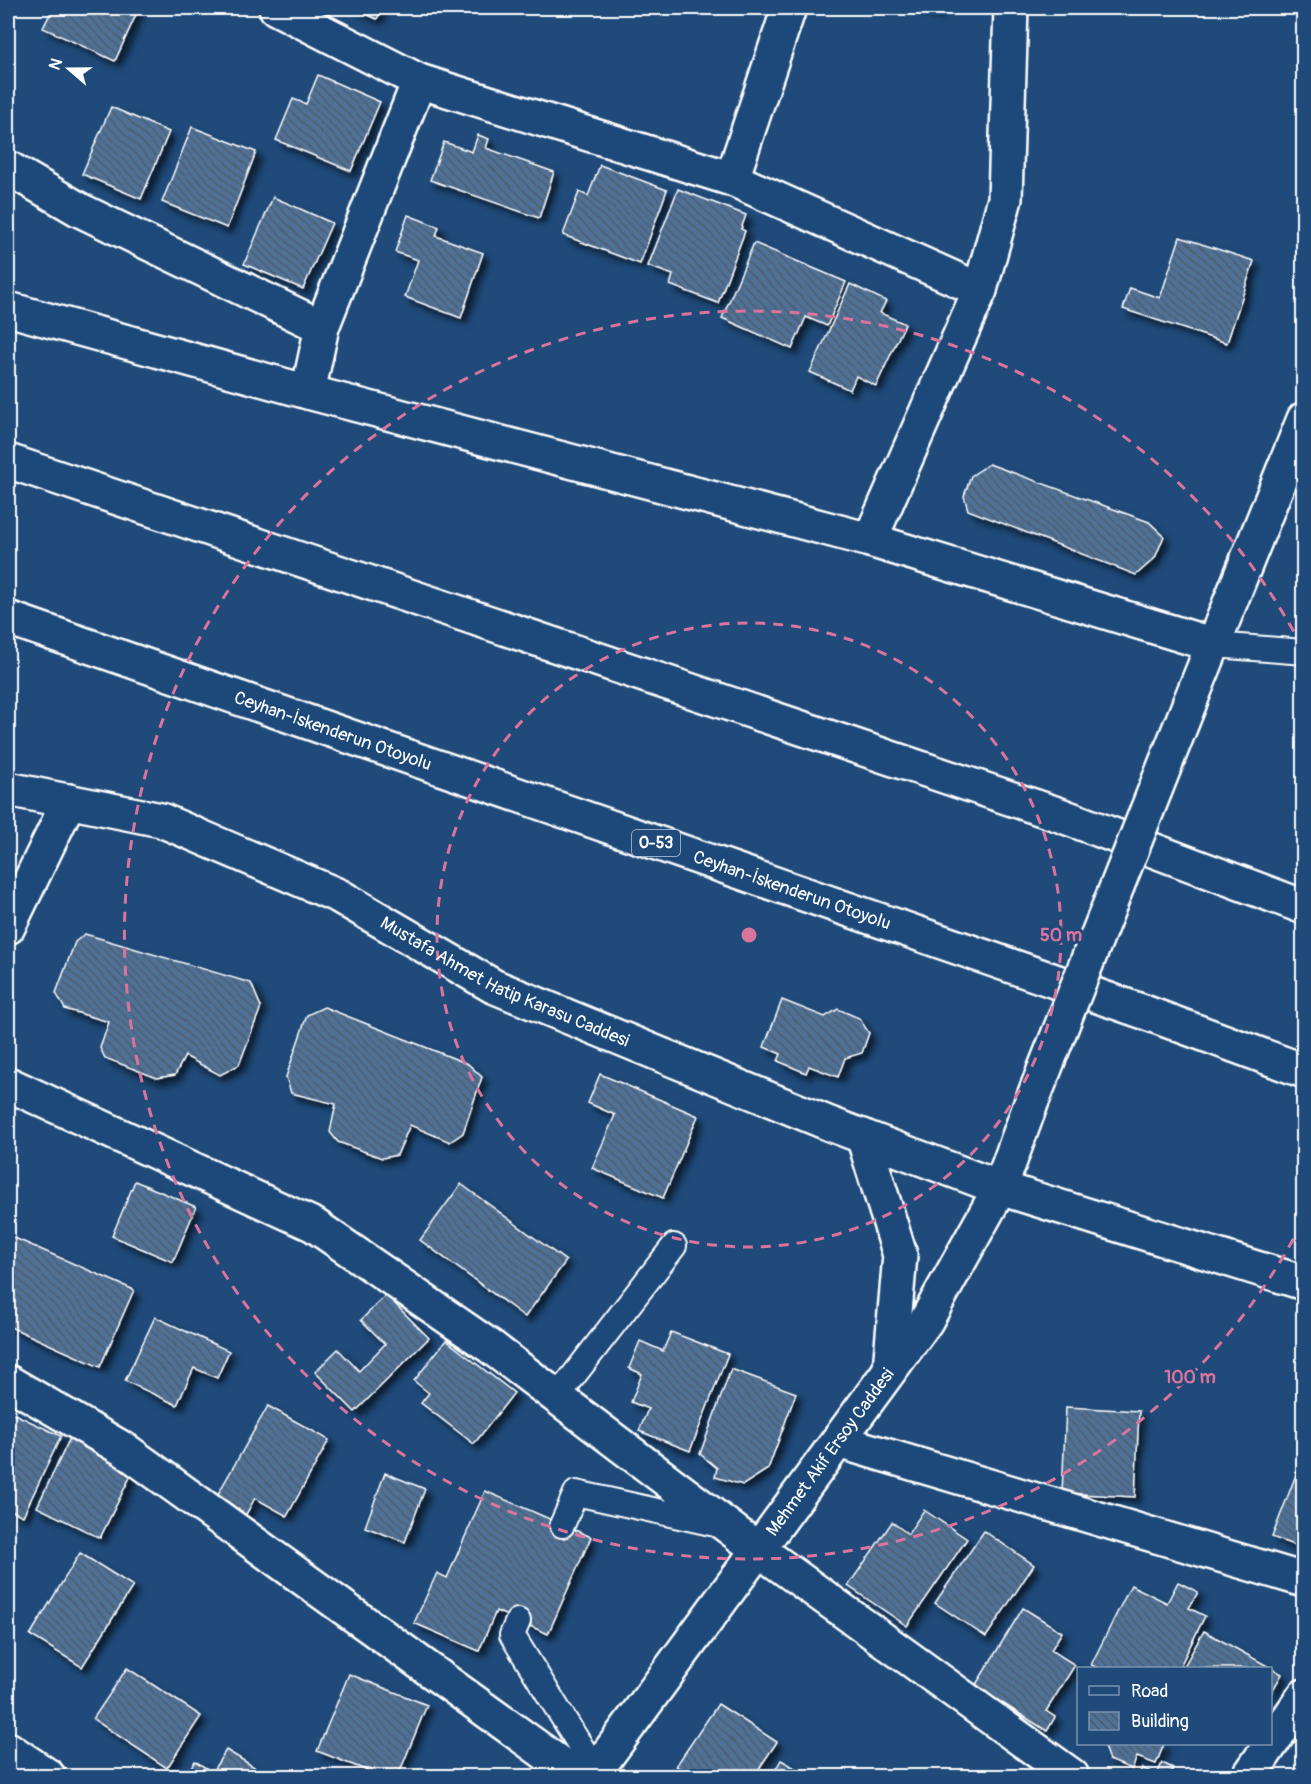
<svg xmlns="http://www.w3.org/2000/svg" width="1311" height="1784" font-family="Pangolin,sans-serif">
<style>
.building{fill:url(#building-back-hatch);stroke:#fff;stroke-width:1.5;filter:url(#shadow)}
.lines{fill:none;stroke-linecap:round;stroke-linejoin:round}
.lane-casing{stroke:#fff;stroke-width:28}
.street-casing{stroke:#fff;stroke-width:38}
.secondary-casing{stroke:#fff;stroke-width:38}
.highway-casing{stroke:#fff;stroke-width:38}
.lane{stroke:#1f4a7a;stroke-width:24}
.street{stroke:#1f4a7a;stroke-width:33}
.secondary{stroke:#1f4a7a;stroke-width:33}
.highway{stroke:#1f4a7a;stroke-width:33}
.secondary-bridge-casing{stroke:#fff;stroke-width:38;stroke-linecap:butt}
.secondary-bridge{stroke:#1f4a7a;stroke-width:33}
.ring{fill:none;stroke:#da749d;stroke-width:3;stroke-dasharray:10 8}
.labels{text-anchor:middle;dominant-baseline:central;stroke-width:6;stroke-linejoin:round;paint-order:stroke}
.shield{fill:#1f4a7a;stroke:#bcc9d7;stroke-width:1.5}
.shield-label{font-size:16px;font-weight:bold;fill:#fff}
.street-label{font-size:18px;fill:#fff;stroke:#1f4a7a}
.centre{fill:#da749d;stroke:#1f4a7a;stroke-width:3}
.ring-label{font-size:18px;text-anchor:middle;font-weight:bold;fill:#da749d;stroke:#1f4a7a;stroke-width:6;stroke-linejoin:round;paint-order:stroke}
</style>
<defs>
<pattern id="building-back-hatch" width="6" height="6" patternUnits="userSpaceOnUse" patternTransform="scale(1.5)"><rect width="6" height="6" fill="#507197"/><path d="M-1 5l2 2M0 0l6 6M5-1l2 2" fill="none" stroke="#4e5b6a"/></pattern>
<filter id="shadow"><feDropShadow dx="5.5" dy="5.5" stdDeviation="3" flood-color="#0009"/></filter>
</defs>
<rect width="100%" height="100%" fill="#1f4a7a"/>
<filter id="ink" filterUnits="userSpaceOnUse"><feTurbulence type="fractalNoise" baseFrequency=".0167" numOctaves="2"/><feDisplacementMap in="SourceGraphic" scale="12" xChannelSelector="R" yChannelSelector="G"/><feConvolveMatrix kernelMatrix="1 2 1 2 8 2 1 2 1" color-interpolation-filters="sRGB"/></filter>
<g filter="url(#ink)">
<!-- building -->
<g class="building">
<polygon points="53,8 139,8 115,61 43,28"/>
<polygon points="352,8 382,8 377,19"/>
<polygon points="918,8 938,8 936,13"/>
<polygon points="318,75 380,102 351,171 276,140 293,99 306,104"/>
<polygon points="111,107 169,132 141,199 82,174"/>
<polygon points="192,127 256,152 227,228 162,202"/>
<polygon points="478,135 489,139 486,148 554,172 539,218 430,180 444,142 472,152"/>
<polygon points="600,165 667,190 640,264 563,235 579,192 588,196"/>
<polygon points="678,189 746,215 741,229 745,231 718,303 670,285 673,275 648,266"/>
<polygon points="273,197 332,223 303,289 244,264"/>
<polygon points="408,215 439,227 436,236 483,253 461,318 405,297 418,260 395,252"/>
<polygon points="1180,237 1254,261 1227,343 1123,309 1130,288 1160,298"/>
<polygon points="754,243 846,282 827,326 806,317 792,349 722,318"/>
<polygon points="850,284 886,301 880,313 905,324 876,386 856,376 850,390 810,372"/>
<polygon points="989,464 1149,522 1164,536 1155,558 1136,575 968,510 964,496 971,476"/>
<polygon points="85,934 251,983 261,1007 239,1065 220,1075 185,1056 175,1075 157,1078 105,1058 100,1048 109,1022 65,1009 56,993 75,942"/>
<polygon points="782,1000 825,1017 838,1009 859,1018 869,1033 862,1053 845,1058 838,1077 809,1066 806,1073 778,1061 781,1054 764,1047"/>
<polygon points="324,1007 468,1064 482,1077 463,1133 450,1142 410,1125 397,1155 382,1158 338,1142 330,1132 336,1104 291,1093 286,1077 307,1015"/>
<polygon points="600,1074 698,1116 663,1198 592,1168 615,1115 588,1103"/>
<polygon points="135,1181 196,1207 173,1262 112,1236"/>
<polygon points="461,1184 566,1261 525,1317 420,1240"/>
<polygon points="10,1236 134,1290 100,1367 8,1326 8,1242"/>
<polygon points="386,1295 429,1338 355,1412 315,1372 338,1349 359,1371 385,1344 361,1320"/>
<polygon points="155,1317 229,1351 217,1378 194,1368 177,1405 125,1381"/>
<polygon points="671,1332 728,1354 690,1451 639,1431 648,1409 631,1402 642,1374 629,1368 640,1341 663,1351"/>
<polygon points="446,1340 514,1393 474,1444 421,1403 429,1393 414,1381"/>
<polygon points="731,1369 796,1393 768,1469 743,1485 715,1477 717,1468 700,1454"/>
<polygon points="268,1406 329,1440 287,1516 255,1498 244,1518 214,1501"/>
<polygon points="1066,1407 1139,1411 1135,1497 1062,1493"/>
<polygon points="8,1411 61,1436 23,1516 8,1509"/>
<polygon points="71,1436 135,1467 100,1538 37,1507"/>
<polygon points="1304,1454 1304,1549 1272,1537"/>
<polygon points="385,1473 425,1489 405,1542 365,1527"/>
<polygon points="485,1491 591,1537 548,1634 496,1611 479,1651 414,1623 437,1573 447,1578"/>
<polygon points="924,1510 967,1539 907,1626 848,1586 892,1522 908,1534"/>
<polygon points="984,1531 1034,1565 986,1637 935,1603"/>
<polygon points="80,1553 133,1586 82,1667 30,1635"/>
<polygon points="1178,1582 1198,1592 1189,1608 1205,1616 1179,1668 1098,1668 1091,1665 1131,1585 1167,1603"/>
<polygon points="1023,1608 1062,1632 1051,1650 1075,1665 1046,1711 1055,1717 1047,1731 975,1686"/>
<polygon points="1204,1631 1282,1674 1270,1695 1270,1668 1183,1668"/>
<polygon points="127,1668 201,1716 167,1768 93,1719"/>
<polygon points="349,1674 427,1705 398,1776 381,1776 317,1751"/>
<polygon points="718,1704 777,1742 754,1776 692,1776 676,1766"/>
<polygon points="1103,1744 1164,1744 1156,1764 1137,1757 1132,1769 1109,1760"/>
<polygon points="226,1750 269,1776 185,1776 195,1761 212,1772"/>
<polygon points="781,1760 809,1776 772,1776"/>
<polygon points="1162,1763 1173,1768 1170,1776 1138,1776 1142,1768 1157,1775"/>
</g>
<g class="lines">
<defs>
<g id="lane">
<polyline points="1214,645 1304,652"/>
<polyline points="557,1397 674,1246"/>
<polyline points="562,1525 576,1493 720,1525"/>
<polyline points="518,1621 512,1635 596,1771"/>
</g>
<g id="street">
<polyline points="276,8 419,81 732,179 980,290 870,540"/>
<polyline points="8,168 80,210 322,327"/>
<polyline points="732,179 789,8"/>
<polyline points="980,290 1005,199 1011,8"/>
<polyline points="8,309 308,392 870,540 1214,645"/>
<polyline points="308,392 322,327 419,81"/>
<polyline points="8,927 69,801"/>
<polyline points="8,1084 314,1225 491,1347 759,1550 1072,1776"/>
<polyline points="1000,1188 1304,1283"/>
<polyline points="8,1382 125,1450 577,1776"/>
<polyline points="838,1441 1304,1580"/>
<polyline points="8,1749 48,1776"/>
<polyline points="1249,1776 1304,1696"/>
</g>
<g id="secondary">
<polyline points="1190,702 1304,419"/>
<path id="s1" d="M 8,789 L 161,820 L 339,896 L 493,986 L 830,1124 L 1000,1188"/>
<polyline points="863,1136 900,1255 890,1369"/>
<path id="s2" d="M 592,1776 L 926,1321 L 1000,1188 L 1030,1106"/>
</g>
<g id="highway">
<polyline points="8,461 1060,815 1304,907"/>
<path id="s3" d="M 8,618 L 1144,1012 L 1304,1071"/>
</g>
</defs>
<!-- lane casing -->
<use href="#lane" class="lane-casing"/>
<!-- street casing -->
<use href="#street" class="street-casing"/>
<!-- secondary casing -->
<use href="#secondary" class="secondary-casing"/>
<!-- highway casing -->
<use href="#highway" class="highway-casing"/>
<!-- lane -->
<use href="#lane" class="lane"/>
<!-- street -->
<use href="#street" class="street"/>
<!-- secondary -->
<use href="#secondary" class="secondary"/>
<!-- highway -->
<use href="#highway" class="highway"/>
<defs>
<polyline id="secondary-bridge" points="1030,1106 1190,702"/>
</defs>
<!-- secondary-bridge casing -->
<use href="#secondary-bridge" class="secondary-bridge-casing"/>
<!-- secondary-bridge -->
<use href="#secondary-bridge" class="secondary-bridge"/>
</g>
</g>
<!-- distance rings -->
<g class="ring">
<circle cx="749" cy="935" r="312"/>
<path d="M1302 1223A624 624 0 1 1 1302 647"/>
</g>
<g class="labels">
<!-- shield labels -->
<rect class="shield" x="632" y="830" width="48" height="26" rx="4.5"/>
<g class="shield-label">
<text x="656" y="843">O-53</text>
</g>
<!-- street labels -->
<g class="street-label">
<text stroke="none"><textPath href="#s3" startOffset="344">Ceyhan-İskenderun Otoyolu</textPath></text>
<text stroke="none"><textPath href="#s3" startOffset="830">Ceyhan-İskenderun Otoyolu</textPath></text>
<text stroke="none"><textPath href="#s1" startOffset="537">Mustafa Ahmet Hatip Karasu Caddesi</textPath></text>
<text stroke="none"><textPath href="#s2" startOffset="402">Mehmet Akif Ersoy Caddesi</textPath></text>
</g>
</g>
<circle cx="749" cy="935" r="9" class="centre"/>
<g class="ring-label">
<text x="1061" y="941">50 m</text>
<text x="1190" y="1383">100 m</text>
</g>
<!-- margin -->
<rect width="1311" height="1784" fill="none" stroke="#1f4a7a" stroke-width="30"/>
<rect x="15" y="15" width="1281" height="1754" fill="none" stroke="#fff" stroke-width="2" filter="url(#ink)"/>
<!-- legend -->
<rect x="1077" y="1667" width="195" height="78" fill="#1f4a7a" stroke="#7992af" stroke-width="1.5"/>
<rect x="1089" y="1686" width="30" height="9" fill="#1f4a7a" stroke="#7992af" stroke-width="1.5"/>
<text x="1131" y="1697" font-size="18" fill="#ffffff">Road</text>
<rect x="1089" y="1712" width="30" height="18" fill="url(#building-back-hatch)" stroke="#7992af" stroke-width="1.5"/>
<text x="1131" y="1727" font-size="18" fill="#ffffff">Building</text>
<!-- north arrow -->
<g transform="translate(69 69) rotate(290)" stroke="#1f4a7a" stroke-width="4.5" paint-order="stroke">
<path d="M0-4.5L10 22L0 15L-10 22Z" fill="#ffffff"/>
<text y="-9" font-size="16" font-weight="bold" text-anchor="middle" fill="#ffffff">N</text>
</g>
</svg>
